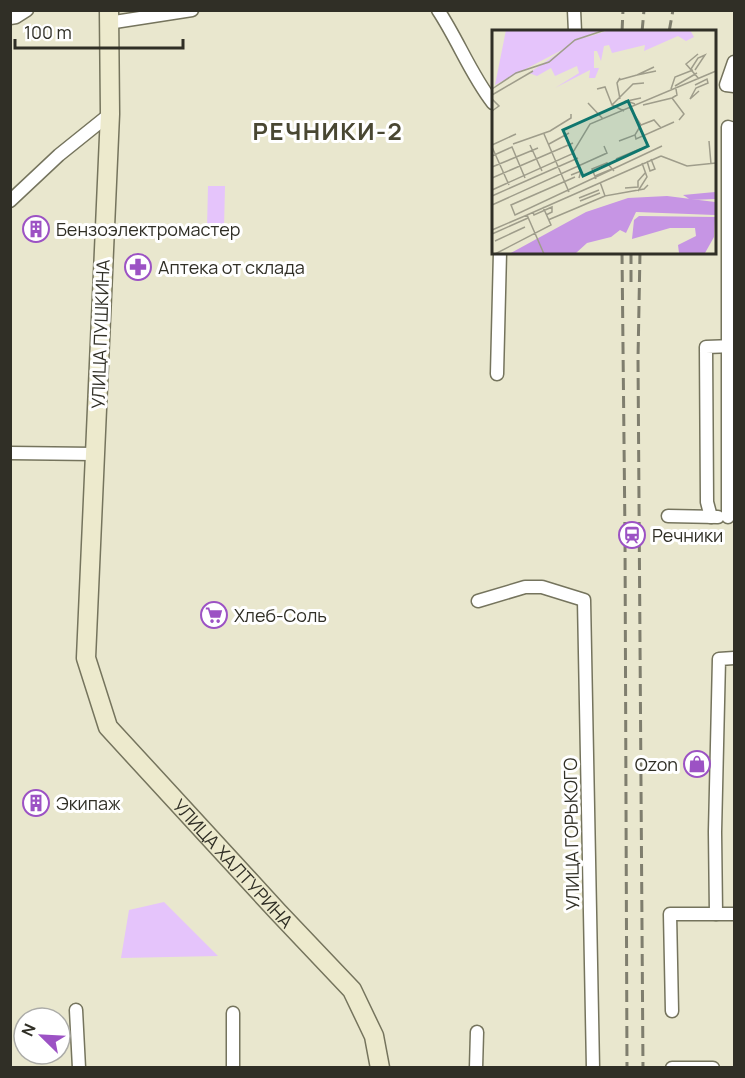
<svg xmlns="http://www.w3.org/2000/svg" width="745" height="1078" font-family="Manrope,sans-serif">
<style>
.green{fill:#e5c4fb}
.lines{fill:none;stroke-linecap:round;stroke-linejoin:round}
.street-casing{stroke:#75745d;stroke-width:15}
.secondary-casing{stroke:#75745d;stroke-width:21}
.street{stroke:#fff;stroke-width:12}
.secondary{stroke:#edeacd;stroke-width:18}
.rail{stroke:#7f7e6e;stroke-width:3;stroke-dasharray:12 6;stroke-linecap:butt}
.labels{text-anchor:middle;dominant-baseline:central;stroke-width:6;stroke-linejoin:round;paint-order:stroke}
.poi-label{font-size:18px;fill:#302f26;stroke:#fff;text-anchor:start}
.street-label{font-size:18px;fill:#302f26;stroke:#fff}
.district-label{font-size:24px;font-weight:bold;letter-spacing:1.5px;fill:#494732;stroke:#fff}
.inset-road{fill:none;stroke:#9f9d8b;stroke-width:1.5}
.view{fill:#0f766e;fill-opacity:0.15;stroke:#0f766e;stroke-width:3}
.inset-edge{fill:none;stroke:#302f26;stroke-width:3}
</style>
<rect width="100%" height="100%" fill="#e9e7ce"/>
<!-- green -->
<g class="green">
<polygon points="208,186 225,186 224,228 207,228"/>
<polygon points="164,902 218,956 121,958 129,910"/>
</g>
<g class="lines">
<defs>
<g id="street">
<path d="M 438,10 C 458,40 471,75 493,103"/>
<polyline points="574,10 575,32"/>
<polyline points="10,18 16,17 27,10"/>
<polyline points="108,23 192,10"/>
<polyline points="734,62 726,85 734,86"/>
<polyline points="10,201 59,155 110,114"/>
<polyline points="497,374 500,252"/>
<polyline points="10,453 95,454"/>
<polyline points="668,516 718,517"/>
<polyline points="711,517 707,502 706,347 734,346"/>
<polyline points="728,517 728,127 734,129"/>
<polyline points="478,601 525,587 542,587 584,600 593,1068"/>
<polyline points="734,658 719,659 715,832 716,914 734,914"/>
<polyline points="76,1010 79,1068"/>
<polyline points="672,1011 670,914 716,914"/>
<polyline points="233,1013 233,1068"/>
<polyline points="476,1068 477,1032"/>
<polyline points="672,1068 713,1068"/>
</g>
<g id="secondary">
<path id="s1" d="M 109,10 L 110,114 L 86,658 L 108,727 L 278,912 L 352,990 L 374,1036 L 380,1068"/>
</g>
</defs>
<!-- street casing -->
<use href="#street" class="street-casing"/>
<!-- secondary casing -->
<use href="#secondary" class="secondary-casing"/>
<!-- street -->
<use href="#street" class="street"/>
<!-- secondary -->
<use href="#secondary" class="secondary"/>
<!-- rail -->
<g class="rail">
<polyline points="622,32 623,10"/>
<polyline points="642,32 644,10"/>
<polyline points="669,32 673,10"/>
<polyline points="622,252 625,536 627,1068"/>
<polyline points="631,252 631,285"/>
<polyline points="640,252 638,359 643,1068"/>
</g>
</g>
<!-- icons -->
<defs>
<symbol id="building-ring" viewBox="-11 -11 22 22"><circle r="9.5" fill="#fff" stroke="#9c52c4" stroke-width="1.5"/><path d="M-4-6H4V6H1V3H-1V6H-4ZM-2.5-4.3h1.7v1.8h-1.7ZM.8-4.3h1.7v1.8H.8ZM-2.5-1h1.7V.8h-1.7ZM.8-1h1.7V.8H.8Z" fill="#9c52c4"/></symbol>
<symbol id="pharmacy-ring" viewBox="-11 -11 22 22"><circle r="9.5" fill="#fff" stroke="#9c52c4" stroke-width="1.5"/><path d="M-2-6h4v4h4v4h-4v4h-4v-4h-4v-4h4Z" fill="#9c52c4"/></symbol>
<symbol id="station-ring" viewBox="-11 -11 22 22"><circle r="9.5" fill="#fff" stroke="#9c52c4" stroke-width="1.5"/><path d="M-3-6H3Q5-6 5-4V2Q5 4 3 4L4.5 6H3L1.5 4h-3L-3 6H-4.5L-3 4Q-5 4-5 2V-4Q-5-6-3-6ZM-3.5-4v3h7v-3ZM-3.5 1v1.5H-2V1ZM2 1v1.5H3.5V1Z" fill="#9c52c4"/></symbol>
<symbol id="supermarket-ring" viewBox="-11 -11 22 22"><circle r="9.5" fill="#fff" stroke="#9c52c4" stroke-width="1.5"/><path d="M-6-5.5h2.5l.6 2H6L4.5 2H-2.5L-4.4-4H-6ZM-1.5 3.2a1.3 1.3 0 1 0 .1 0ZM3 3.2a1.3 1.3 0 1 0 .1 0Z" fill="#9c52c4"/></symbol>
<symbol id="shop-ring" viewBox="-11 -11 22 22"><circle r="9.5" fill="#fff" stroke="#9c52c4" stroke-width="1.5"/><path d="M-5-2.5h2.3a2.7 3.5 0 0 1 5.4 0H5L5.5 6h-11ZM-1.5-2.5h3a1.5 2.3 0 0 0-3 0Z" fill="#9c52c4"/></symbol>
</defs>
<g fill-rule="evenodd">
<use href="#building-ring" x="21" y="214" width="30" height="30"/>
<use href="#pharmacy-ring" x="123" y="252" width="30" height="30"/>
<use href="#station-ring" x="617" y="520" width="30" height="30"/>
<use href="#supermarket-ring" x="199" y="600" width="30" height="30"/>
<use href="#shop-ring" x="682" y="749" width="30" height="30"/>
<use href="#building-ring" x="21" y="788" width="30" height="30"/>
</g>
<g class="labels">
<!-- poi labels -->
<g class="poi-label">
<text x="56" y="229">Бензоэлектромастер</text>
<text x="158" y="267">Аптека от склада</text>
<text x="652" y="535">Речники</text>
<text x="234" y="615">Хлеб-Соль</text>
<text x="678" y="764" text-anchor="end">Ozon</text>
<text x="56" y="803">Экипаж</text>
</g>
<!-- street labels -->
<g class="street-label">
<text transform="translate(100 334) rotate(-88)">УЛИЦА ПУШКИНА</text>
<text transform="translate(571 834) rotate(-91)">УЛИЦА ГОРЬКОГО</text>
<text stroke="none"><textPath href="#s1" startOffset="906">УЛИЦА ХАЛТУРИНА</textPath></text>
</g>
<!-- district labels -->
<g class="district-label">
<text x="328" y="130">РЕЧНИКИ-2</text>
</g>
</g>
<!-- overview -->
<g transform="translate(492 30)">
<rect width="224" height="224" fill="#e9e7ce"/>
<path d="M 14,0 L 108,0 L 3,55 ZM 117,0 L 198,0 L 202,7 L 194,11 L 186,6 L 152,21 L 153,15 L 120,23 L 117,15 L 112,16 L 109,31 L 105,21 L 102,21 L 102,38 L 107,38 L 103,48 L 97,48 L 98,40 L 63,58 L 87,43 L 85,36 L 63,46 L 59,38 L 45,46 L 37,43 L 84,11 Z" fill="#e5c4fb"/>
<path d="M 223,162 L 223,169 L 199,170 L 191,165 ZM 175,166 L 223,172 L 223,185 L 144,182 L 134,203 L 128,200 L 119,207 L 95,213 L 84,223 L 17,224 L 94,182 L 136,168 ZM 147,186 L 223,187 L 222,207 L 213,223 L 187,223 L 186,215 L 204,206 L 203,198 L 178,198 L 140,209 L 142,190 Z" fill="#c695e4"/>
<path class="inset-road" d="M 206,24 L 194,34 L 207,49M 162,37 L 145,45 L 164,41M 199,39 L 206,28 L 213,25 L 203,40M 128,48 L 125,53 L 128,69M 127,50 L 145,45M 203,55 L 215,49 L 216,53 L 204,58 L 198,69 L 207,61M 183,56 L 205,43M 0,59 L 24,43 L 57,32 L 83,10 L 113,0M 105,59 L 113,57 L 120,75 L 132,81M 179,59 L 183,47 L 201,40M 0,65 L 41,41M 180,68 L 192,84 L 187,90M 0,69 L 7,76 L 0,81M 96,73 L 111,89M 143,74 L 135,71 L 149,68M 120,75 L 141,54 L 152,53M 151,75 L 180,68 L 185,65 L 184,59M 149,95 L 162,90 L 169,98M 52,104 L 77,162M 143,105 L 144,109 L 182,92M 127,111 L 143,105 L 149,95 L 138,78M 217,111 L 219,134M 21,114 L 58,101 L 79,88 L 79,84M 57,114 L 77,103M 0,115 L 24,104M 38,115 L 50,141M 0,117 L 17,155M 0,126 L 20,117 L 33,148M 169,126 L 195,136 L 224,133M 124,129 L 148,119M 155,131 L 158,141 L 163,139 L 159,129M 0,137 L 46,118M 79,145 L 89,141 L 87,148M 103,146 L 120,139M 83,147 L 19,175 L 23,185 L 170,116M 0,148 L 81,113M 104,149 L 100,139 L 115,133 L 122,141M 108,152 L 113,166 L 152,159 L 156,155M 133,158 L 146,157 L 146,151 L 154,142M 0,160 L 80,124 L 98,94 L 224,41M 146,161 L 155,147 L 150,133M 0,166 L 86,128M 87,168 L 107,160M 88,171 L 108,163M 0,175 L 115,123 L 112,116M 41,182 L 42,185 L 60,177 L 60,182 L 54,185M 35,185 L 169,126M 56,190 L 113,166M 0,200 L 35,185 L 52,224M 0,204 L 36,188M 3,211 L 33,197M 3,224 L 59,195 L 51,177"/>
<path class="view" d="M 136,71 L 156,116 L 91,146 L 71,100 Z"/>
<rect width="224" height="224" class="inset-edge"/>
</g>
<!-- border -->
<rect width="745" height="1078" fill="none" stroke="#302f26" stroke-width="24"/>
<!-- north arrow -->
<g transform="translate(42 1036) rotate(294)"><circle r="28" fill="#ffffff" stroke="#acaca8" stroke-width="1.5"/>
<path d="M0-4.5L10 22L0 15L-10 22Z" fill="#9c52c4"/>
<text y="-9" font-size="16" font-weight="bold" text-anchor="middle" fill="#302f26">N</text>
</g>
<!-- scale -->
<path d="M15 39v9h168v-9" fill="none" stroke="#302f26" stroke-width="3"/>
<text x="24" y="39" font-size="18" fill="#302f26" stroke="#ffffff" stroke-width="4.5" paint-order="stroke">100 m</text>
</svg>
